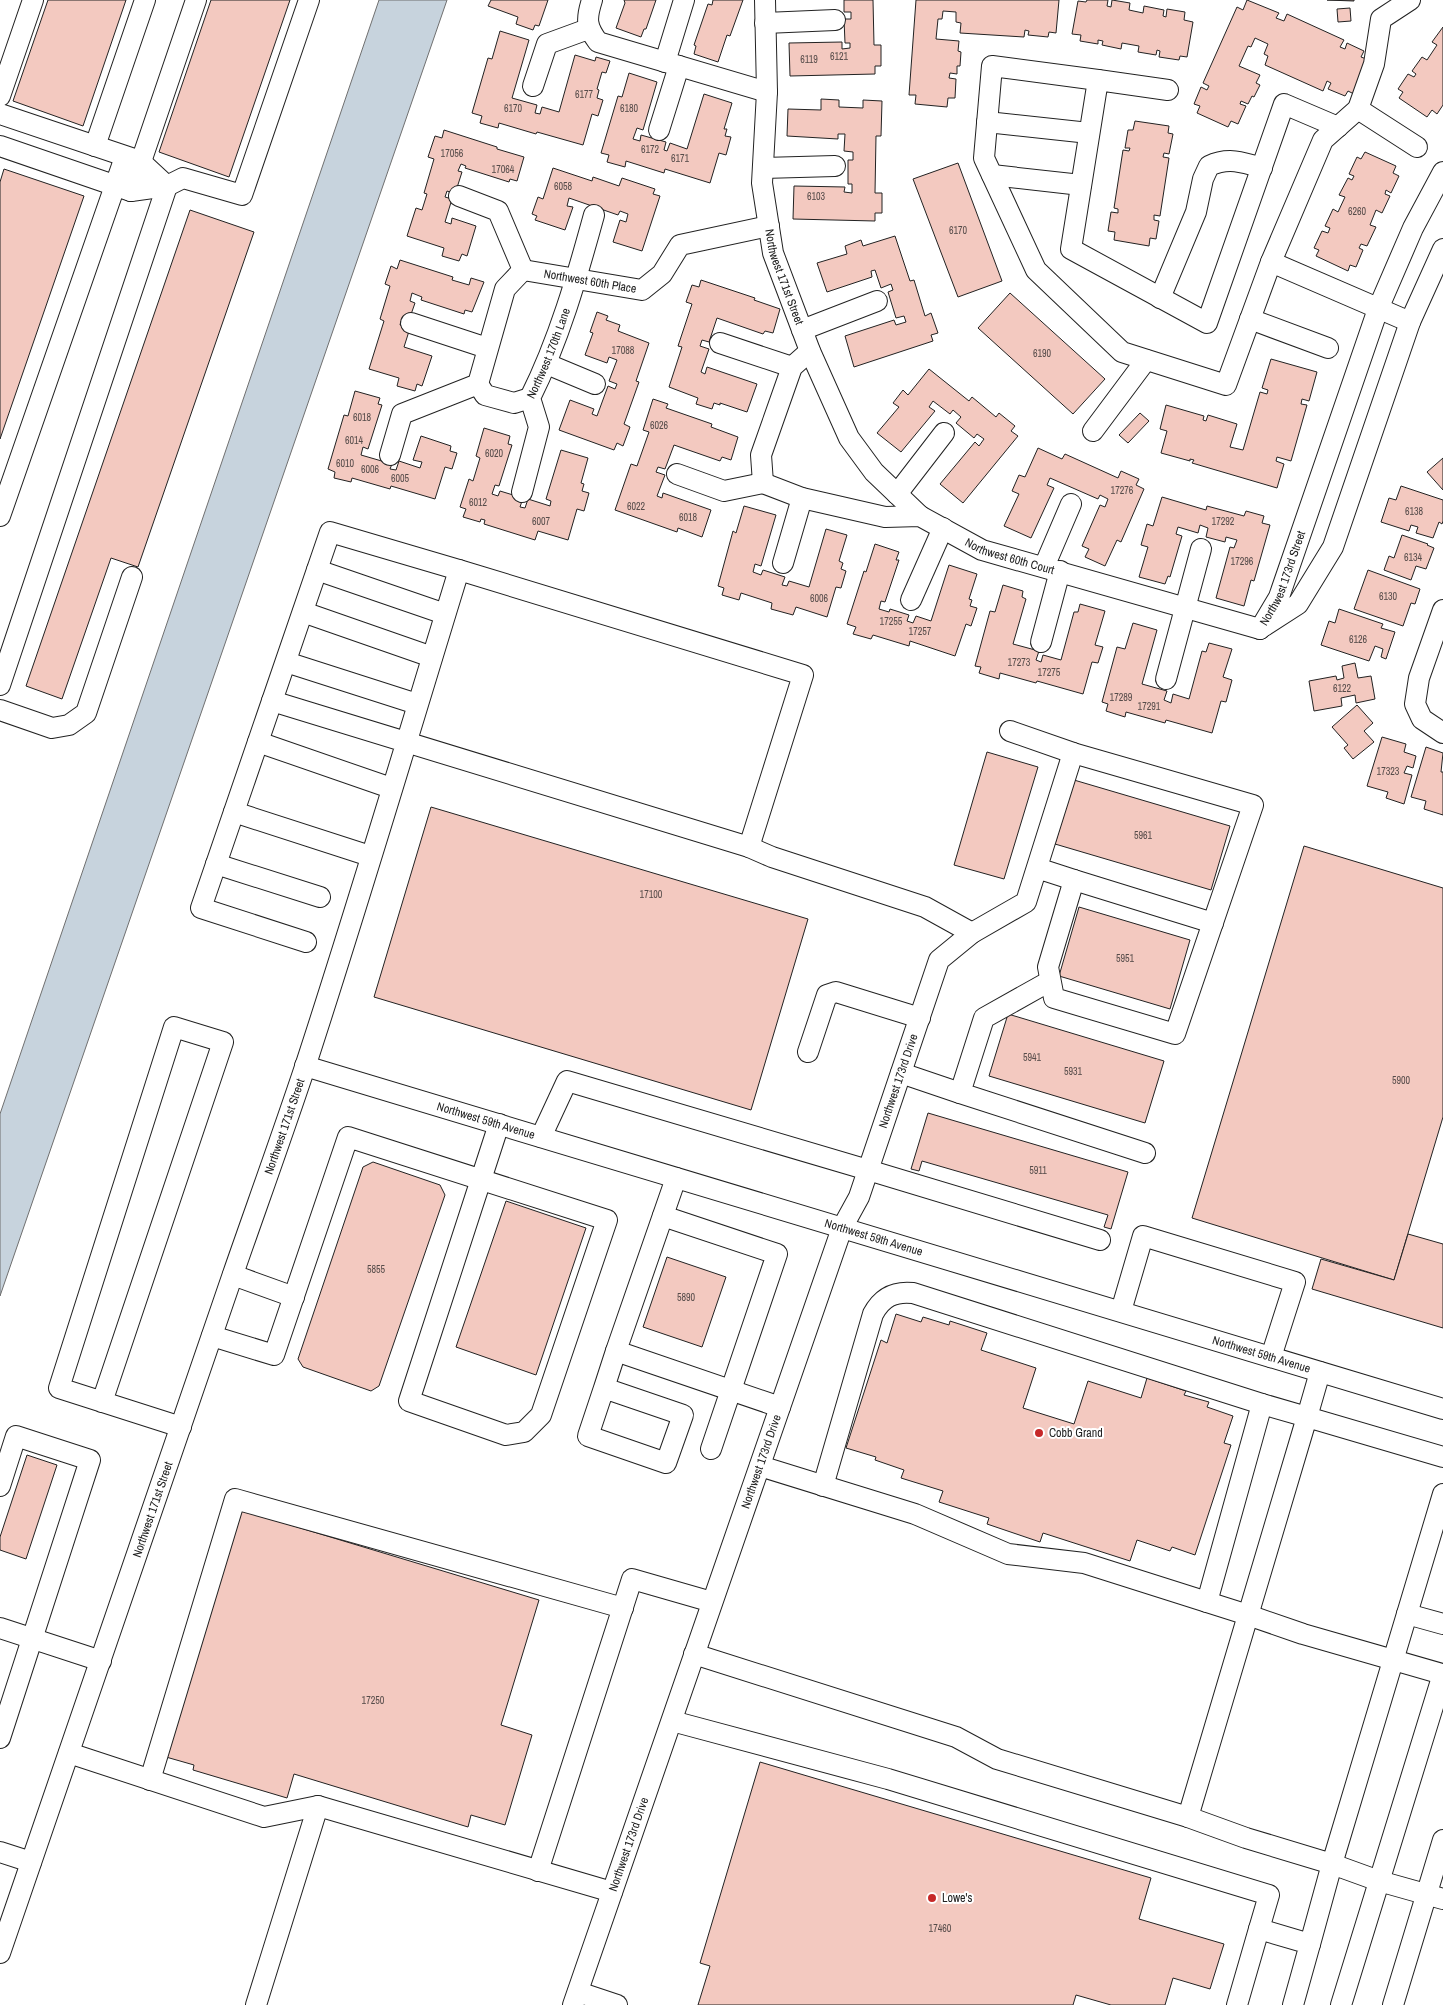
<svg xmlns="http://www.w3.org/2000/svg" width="1443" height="2005" font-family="'Archivo Narrow',sans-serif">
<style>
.water{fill:#c7d3dd;stroke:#6f6f6f}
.building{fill:#f3c9c0;stroke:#222}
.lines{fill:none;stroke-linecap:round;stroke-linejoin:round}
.minor-casing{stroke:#222;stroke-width:22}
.minor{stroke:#fff;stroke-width:20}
.poi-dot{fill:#c62828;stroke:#fff;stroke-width:2}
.labels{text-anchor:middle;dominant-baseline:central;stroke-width:4;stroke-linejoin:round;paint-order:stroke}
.number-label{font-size:10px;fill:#564c4a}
.street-label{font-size:12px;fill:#222;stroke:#fff}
.poi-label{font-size:12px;fill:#222;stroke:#fff;text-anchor:start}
</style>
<rect width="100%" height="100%" fill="#fff"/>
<!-- water -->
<polygon class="water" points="379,0 447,0 0,1296 0,1114"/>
<!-- building -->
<g class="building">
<polygon points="48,0 126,0 83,126 13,101"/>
<polygon points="211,0 290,0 229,177 159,152"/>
<polygon points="491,0 548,0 539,26 535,25 533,30 516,24 518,17 488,6"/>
<polygon points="624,0 656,0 646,29 644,29 641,37 616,28 625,3"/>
<polygon points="713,0 743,0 730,36 727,35 718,62 694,54 696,46 694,45 708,4 712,5"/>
<polygon points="844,0 873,0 874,45 881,45 881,66 875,66 875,74 790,76 789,43 842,42 842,49 850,48 850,43 845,43 844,19 851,19 851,12 844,12"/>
<polygon points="916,0 1059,0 1056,33 1049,32 1048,37 1028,35 1029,31 1025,30 1024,37 960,33 961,23 956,22 956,12 943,11 942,19 938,19 936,39 959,41 958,51 961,52 960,66 957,66 957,74 950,73 949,78 956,79 955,98 948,98 947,107 915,104 916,95 909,95"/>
<polygon points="1087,0 1108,0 1107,6 1111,7 1112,0 1130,3 1129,10 1143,13 1144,6 1164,10 1163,16 1166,17 1167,9 1185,12 1184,20 1193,22 1187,57 1180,56 1179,60 1159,57 1160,51 1157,50 1156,55 1138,52 1139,46 1122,43 1121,49 1102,45 1103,41 1098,40 1098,44 1080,41 1081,35 1072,34 1078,1 1086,2"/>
<polygon points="1247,0 1279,13 1276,18 1284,21 1287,14 1344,40 1340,47 1345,49 1347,43 1364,51 1361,57 1369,60 1354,94 1348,91 1345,96 1328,89 1331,83 1327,81 1323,91 1265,65 1268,56 1264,54 1268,44 1255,38 1251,47 1248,46 1239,66 1260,75 1256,83 1260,85 1254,97 1252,96 1248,104 1241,101 1240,104 1246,106 1238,124 1231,121 1228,127 1197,113 1200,106 1194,104 1201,87 1207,90 1209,86 1203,83 1237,7 1243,10"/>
<polygon points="1327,0 1354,0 1354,1"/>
<polygon points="1350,8 1351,21 1338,22 1337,9"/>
<polygon points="1443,27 1443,105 1437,114 1432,110 1427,117 1399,98 1403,92 1398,89 1408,74 1414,77 1416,74 1412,71 1422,57 1427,60 1437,45 1432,42"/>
<polygon points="500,31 529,40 512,98 537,105 535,113 540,114 542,107 559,112 575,55 595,61 596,57 610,61 606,73 602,72 597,89 599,90 597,98 603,100 598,116 592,114 583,145 537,132 536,134 499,123 498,128 480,123 482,116 472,113 488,58 492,59"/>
<polygon points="629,73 657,82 643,130 637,128 633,139 640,141 641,135 666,142 664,150 667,151 670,143 687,149 704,94 732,103 724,129 727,129 725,136 731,137 726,155 719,153 710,183 665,169 664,173 626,161 625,167 607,162 609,155 601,153 618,96 622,97"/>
<polygon points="821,99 839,100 839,107 863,108 863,100 882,101 881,136 876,136 875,193 882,193 882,213 875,213 875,221 793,219 794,186 845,187 844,192 852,193 852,184 848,184 848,160 853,160 853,152 844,151 845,134 838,134 838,139 787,136 788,109 821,110"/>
<polygon points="1135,121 1169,126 1168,133 1173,134 1169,154 1164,153 1163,157 1169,158 1160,216 1154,215 1154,220 1159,221 1156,239 1150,238 1149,246 1114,240 1115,232 1108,231 1111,212 1118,213 1118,209 1114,208 1123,150 1129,151 1130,148 1125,148 1128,130 1133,130"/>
<polygon points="444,130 497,147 497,149 524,157 517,181 510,179 509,182 465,168 466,166 461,164 458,171 462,172 455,194 447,191 445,197 452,199 445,222 451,224 452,218 476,226 467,256 462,254 459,261 442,256 444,248 407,236 416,208 422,210 427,194 424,193 434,159 428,157 435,136 442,138"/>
<polygon points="1365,152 1396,166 1393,173 1399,176 1391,193 1386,190 1385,194 1390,196 1382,213 1376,210 1370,225 1376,227 1367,246 1361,244 1359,248 1363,250 1356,267 1350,265 1348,271 1316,256 1319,250 1314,248 1322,231 1328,233 1330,228 1325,226 1333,209 1338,212 1345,197 1339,195 1348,178 1352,180 1354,176 1349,174 1357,157 1361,159"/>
<polygon points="958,163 1002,281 958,297 913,179"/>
<polygon points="553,168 592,181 593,177 619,186 622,178 655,189 653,194 660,196 642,251 613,242 620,220 626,222 628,214 620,211 618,215 569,198 567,206 573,207 565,230 535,220 537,216 532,214 538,197 543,199"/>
<polygon points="4,169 84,196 0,439 0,182"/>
<polygon points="190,210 254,232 138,567 111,558 62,699 26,686"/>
<polygon points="895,236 910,281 914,280 925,316 931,313 938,333 931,335 933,341 854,367 845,336 894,320 896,325 906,322 904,316 896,318 888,292 893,290 891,284 881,288 875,270 871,271 872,277 827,292 817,263 847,254 845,246 861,240 863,246"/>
<polygon points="400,260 453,277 452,280 469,285 471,278 484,282 472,312 465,310 464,314 421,300 422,297 412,293 410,301 415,303 408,323 401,321 400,325 410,328 404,347 432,356 422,386 417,384 415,391 397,386 399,378 369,369 384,321 380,319 390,286 385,284 391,266 397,269"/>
<polygon points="701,280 755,298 754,300 780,309 773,333 765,331 763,334 717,318 709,342 702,340 700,346 709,349 701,372 705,374 707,367 757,384 747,412 720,403 720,405 714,403 712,409 696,404 698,398 669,387 682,347 678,346 692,304 686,302 692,285 699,287"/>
<polygon points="1010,293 1105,379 1073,414 978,328"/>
<polygon points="597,312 608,316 606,320 620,325 618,331 649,343 636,381 639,382 624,424 630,427 623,446 617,443 614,450 559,430 570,400 594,409 592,414 597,416 608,386 615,389 617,384 609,381 617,360 609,357 607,363 585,355 593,333 590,332"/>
<polygon points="1271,359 1317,372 1309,401 1302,399 1301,404 1307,405 1291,461 1277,457 1276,461 1284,464 1277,488 1192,463 1194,460 1190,459 1190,461 1161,453 1167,431 1160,429 1166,405 1204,416 1203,420 1206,421 1208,415 1237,424 1230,447 1243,450 1260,392 1267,394 1268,390 1262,388"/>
<polygon points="929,369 969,401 972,397 996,417 999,413 1015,426 1011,431 1018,436 963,503 940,484 975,442 979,446 984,439 977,434 974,438 956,423 961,417 953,410 950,414 933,401 929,407 935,411 901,452 877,433 899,407 893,403 903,390 908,395"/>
<polygon points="355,391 380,398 378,404 382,405 368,449 363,447 361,455 392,464 390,469 396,470 399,461 420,468 422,462 413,460 421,436 451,446 450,451 457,453 452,469 445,467 435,499 391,486 390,489 352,478 351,482 334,478 335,472 328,469 344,415 348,416"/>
<polygon points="653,399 668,404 666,408 712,424 711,427 738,437 731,460 722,457 720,461 674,445 665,469 658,467 656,472 665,475 657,496 662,498 663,493 711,510 702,537 678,528 677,532 615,510 631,464 637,466 649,432 643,430"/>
<polygon points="1140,413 1149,421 1128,443 1119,435"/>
<polygon points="484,428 510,436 508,444 512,445 499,486 495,485 492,494 498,496 500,491 523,498 520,507 525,508 528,499 550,506 551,501 546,499 561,450 588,458 581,483 584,484 582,491 589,493 584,511 577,509 568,540 538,531 535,540 484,524 485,520 481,519 480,522 463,517 466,509 460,507 469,479 473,481 480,458 476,456"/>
<polygon points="1038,448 1062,459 1065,454 1118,478 1121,471 1139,479 1136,485 1144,489 1121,542 1117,540 1105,566 1085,557 1089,549 1082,546 1100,505 1105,507 1108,499 1100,495 1098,499 1050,478 1047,485 1054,488 1031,538 1004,526 1019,494 1012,491 1019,475 1025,477"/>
<polygon points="1443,458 1443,490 1427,472"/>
<polygon points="1401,486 1443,500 1443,521 1442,524 1439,522 1433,538 1416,533 1418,527 1411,525 1409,531 1381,522 1389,498 1396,500"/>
<polygon points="1162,497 1206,510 1207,506 1244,516 1246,511 1264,516 1262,523 1270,525 1254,581 1251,580 1244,606 1216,598 1230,547 1234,548 1237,540 1226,537 1225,542 1206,537 1208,528 1200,525 1198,533 1178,527 1176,534 1182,536 1170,577 1168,576 1165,584 1139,577 1148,547 1141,545 1147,524 1153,526"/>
<polygon points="744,506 776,515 761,566 755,564 753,572 761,575 763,570 785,577 782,585 787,586 789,581 809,587 826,529 847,535 839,561 843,563 841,569 846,571 841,588 836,587 827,617 796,607 793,615 771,609 772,603 741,593 739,600 722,595 724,588 718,586 733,531 736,533"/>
<polygon points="1402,535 1428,544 1427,545 1434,548 1426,569 1416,566 1411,580 1384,570 1389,556 1394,558"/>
<polygon points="875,544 899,552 896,560 899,560 885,602 881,601 879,609 889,612 890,609 909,615 907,621 913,623 916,616 931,621 949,565 977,574 969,599 972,600 970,606 977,608 971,626 966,624 955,656 910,641 909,646 873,635 871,639 853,634 856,627 847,624 864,571 866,572"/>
<polygon points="1368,570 1420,589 1415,604 1411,603 1403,626 1354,609"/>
<polygon points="1003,585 1023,591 1022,597 1026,599 1013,644 1039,651 1036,660 1041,662 1043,655 1061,660 1074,612 1078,612 1080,604 1105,611 1095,645 1103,647 1098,663 1092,662 1083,694 1037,681 1036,683 1000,673 999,679 979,673 981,667 975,666 990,611 995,612"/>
<polygon points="1339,609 1383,624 1381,628 1395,632 1386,659 1381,657 1383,649 1375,646 1369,661 1321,645 1329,621 1335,623"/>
<polygon points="1133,623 1157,630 1142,684 1167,691 1164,700 1171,703 1173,694 1189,699 1202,651 1206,652 1209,643 1232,649 1223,677 1232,680 1226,702 1221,701 1212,733 1166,720 1165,723 1126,712 1125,717 1106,711 1108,704 1102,702 1117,647 1125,649"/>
<polygon points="1355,663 1358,678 1371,676 1375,699 1356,703 1355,695 1341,698 1342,706 1314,711 1309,681 1336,676 1337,680 1344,678 1342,666"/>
<polygon points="1357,705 1373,723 1364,731 1374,742 1353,759 1344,748 1348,745 1332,727"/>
<polygon points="1382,737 1406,744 1404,752 1416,756 1413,768 1407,766 1404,773 1412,775 1404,804 1386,798 1388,792 1367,786"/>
<polygon points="1426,747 1443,753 1441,772 1443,772 1443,815 1424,809 1426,801 1411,797"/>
<polygon points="987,752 1038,767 1004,879 954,865"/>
<polygon points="1074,780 1230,826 1211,890 1055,844"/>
<polygon points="431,807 808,919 751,1110 374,997"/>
<polygon points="1304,846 1443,888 1443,1117 1394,1280 1192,1218"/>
<polygon points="1079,907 1190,940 1170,1009 1059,976"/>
<polygon points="1008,1014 1164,1061 1145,1123 989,1076"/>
<polygon points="928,1113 1128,1172 1111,1229 1104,1227 1108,1215 922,1161 919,1171 911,1169"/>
<polygon points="373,1162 440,1185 445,1195 379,1386 371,1391 303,1367 298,1359 363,1167"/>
<polygon points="506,1201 586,1228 536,1375 456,1347"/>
<polygon points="1408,1234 1443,1244 1443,1328 1312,1289 1321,1259 1394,1280"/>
<polygon points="667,1257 726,1277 702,1347 643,1327"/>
<polygon points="896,1314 921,1322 923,1317 949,1325 950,1321 987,1333 981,1350 1036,1368 1023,1408 1074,1424 1088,1381 1141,1398 1147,1378 1186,1391 1184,1395 1209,1402 1207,1407 1233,1416 1224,1443 1231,1445 1195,1555 1172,1547 1170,1551 1137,1540 1130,1561 1043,1533 1040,1542 987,1524 989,1518 939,1502 943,1491 901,1478 904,1470 875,1460 876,1457 846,1448 881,1340 887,1343"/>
<polygon points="27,1455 57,1465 26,1559 0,1550 0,1537"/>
<polygon points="241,1510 539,1600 501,1725 532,1735 505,1825 471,1815 468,1827 294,1774 287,1798 193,1770 194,1765 166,1757"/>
<polygon points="760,1762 1151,1878 1139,1919 1224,1944 1210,1989 1173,1978 1165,2005 1111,2005 1076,1995 1073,2005 698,2005 710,1966 700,1963"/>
</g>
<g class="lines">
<defs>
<g id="minor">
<path d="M 592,0 C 586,19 586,26 598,42 L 767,92"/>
<path id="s1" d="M 765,0 L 767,92 L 762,183 L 773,253 L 810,351 L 849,438 L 874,472 L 920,516"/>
<polyline points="765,23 835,20"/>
<polyline points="665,62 684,0"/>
<polyline points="1098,80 992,66 984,158 1036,270 1122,352 1226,385 1271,262"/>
<polyline points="533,86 547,44 588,29"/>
<polyline points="1168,90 1098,80 1071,249 1207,323 1284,104 1338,127"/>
<polyline points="0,96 33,0"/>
<polyline points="1358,109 1417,147"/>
<polyline points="0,114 140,161 167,186"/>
<polyline points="987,122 1089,133"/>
<polyline points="659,130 679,66"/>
<polyline points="0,146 131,191 167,186 183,178 242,195 309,0"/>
<polyline points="95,146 145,0"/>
<polyline points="763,168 835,166"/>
<polyline points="992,175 1081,185"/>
<polyline points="131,191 196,0"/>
<polyline points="459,196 498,211 523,270"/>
<path id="s2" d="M 523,270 L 642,290 L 662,274 L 680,245 L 769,226"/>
<path d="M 1160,298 L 1196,212 L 1203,179 L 1209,166 C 1228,157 1243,162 1262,168"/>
<polyline points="1250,319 1328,348"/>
<polyline points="1410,322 1271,262 1323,140 1358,109 1374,64 1381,19 1410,0"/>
<polyline points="411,323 487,348"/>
<polyline points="802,330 877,301"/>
<polyline points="720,343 792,367"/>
<polyline points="547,364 595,384"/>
<polyline points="478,384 485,395 514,403 530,398"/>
<polyline points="1093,431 1146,360"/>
<polyline points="390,455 402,414 478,384 505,289 523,270"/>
<polyline points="677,474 724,491 763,483"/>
<path id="s3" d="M 763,483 L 802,498 L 885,517 L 920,516 L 982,550 L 1260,629"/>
<polyline points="763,483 761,455 792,367 810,351"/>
<path id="s4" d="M 522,492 L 539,427 L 530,398 C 559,340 577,277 594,215"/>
<polyline points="897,494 944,433"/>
<polyline points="0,516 125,157"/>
<polyline points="783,563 802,498"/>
<polyline points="1044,567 1071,504"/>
<polyline points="317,570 445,614"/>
<polyline points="911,600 943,528"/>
<polyline points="1443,610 1419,678 1415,704 1422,719 1443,733"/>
<polyline points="303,612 432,657"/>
<polyline points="1264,626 1298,604 1333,547 1410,322 1443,249"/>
<path id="s5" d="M 1260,629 L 1279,597 L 1378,309 L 1413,228 L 1443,172"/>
<polyline points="1041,642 1060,571"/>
<polyline points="286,662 417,704"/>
<polyline points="1166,679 1201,549"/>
<polyline points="0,685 167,186"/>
<polyline points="0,710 52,728 69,725 86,713 132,577"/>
<polyline points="1010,731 1073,753"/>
<polyline points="258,742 391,788"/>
<polyline points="234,812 370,856"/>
<polyline points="749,847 772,857 925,907 972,933"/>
<polyline points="216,864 320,897"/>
<polyline points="1074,880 1213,923"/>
<polyline points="306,942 201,908 330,532 459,570"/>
<polyline points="1050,981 984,1018 960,1093 1145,1153"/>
<polyline points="808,1052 827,995 836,992 920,1018"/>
<path id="s6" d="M 305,1066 L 1443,1409"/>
<polyline points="901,1073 960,1093"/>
<polyline points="541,1137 567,1081 868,1170 1100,1240"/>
<polyline points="676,1178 616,1351 780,1407"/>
<polyline points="663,1216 777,1254 711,1449"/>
<polyline points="233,1275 294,1297"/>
<polyline points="1121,1311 1143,1236 1295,1282 1271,1357"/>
<polyline points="212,1336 274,1355 348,1137 607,1220 541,1415 524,1432 506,1435 409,1401 499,1124"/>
<polyline points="604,1388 588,1436 666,1463 683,1415 604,1388 616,1351"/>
<polyline points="102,1402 223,1042 174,1027 59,1388 181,1427"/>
<polyline points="1443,1457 1307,1417 1188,1817 1246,1838 1332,1864 1443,1494"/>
<polyline points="760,1466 915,1514 1008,1554 1084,1563 1248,1615 1303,1634 1442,1674"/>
<polyline points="0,1486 16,1436 90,1460 0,1738"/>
<path d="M 823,1486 L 873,1314 C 882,1297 894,1291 913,1293 L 1262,1404"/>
<polyline points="1207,1602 1262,1404 1307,1417 1320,1372"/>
<polyline points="1407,1614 1443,1624"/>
<polyline points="0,1628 101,1661"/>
<polyline points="694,1654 956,1737 997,1759 1188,1817"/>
<polyline points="672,1721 888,1779 1269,1895 1259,1929"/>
<polyline points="69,1753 264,1817 318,1806 612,1892"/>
<polyline points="150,1780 235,1499 623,1608"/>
<polyline points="0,1852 31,1862"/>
<polyline points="538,1871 632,1579 712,1602"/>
<polyline points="1310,1944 1332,1864 1379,1881 1443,1899"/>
<path id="s7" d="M 0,1953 C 78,1727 156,1501 233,1274 C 257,1205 282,1136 305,1067 C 359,902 408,736 459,570 L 803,675 L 749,847 C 590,798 431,749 272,701"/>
<polyline points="578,1992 617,2005"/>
<polyline points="256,2005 318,1806"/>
<path id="s8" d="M 573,2005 L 842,1228 L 859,1197 L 939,960 L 972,933 L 1026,902 L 1073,753 L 1253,805 L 1175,1034 L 1054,998 L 1048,967 L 1074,880 L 1037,868"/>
<polyline points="1237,2005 1259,1929 1310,1944 1293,2005"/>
<polyline points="1341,2005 1443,1674"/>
<polyline points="1393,2005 1443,1840"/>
</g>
</defs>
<!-- minor casing -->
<use href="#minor" class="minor-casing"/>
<!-- minor -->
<use href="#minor" class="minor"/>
</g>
<!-- markers -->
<g class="poi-dot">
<circle cx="1039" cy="1433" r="5"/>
<circle cx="932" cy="1898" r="5"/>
</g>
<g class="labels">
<!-- number labels -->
<g class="number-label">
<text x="839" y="56">6121</text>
<text x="809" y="59">6119</text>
<text x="584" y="94">6177</text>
<text x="513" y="108">6170</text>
<text x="629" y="108">6180</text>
<text x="650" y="149">6172</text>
<text x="452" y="153">17056</text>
<text x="680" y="158">6171</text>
<text x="503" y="169">17064</text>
<text x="563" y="186">6058</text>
<text x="816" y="196">6103</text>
<text x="1357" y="211">6260</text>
<text x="958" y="230">6170</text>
<text x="623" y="350">17088</text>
<text x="1042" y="353">6190</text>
<text x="362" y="417">6018</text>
<text x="659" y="425">6026</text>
<text x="354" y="440">6014</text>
<text x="494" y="453">6020</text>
<text x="345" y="463">6010</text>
<text x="370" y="469">6006</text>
<text x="400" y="478">6005</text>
<text x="1122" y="490">17276</text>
<text x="478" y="502">6012</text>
<text x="636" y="506">6022</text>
<text x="1414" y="511">6138</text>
<text x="688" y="517">6018</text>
<text x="541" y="521">6007</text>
<text x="1223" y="521">17292</text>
<text x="1413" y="557">6134</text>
<text x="1242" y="561">17296</text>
<text x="1388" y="596">6130</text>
<text x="819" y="598">6006</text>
<text x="891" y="621">17255</text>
<text x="920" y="631">17257</text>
<text x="1358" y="639">6126</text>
<text x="1019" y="662">17273</text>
<text x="1049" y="672">17275</text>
<text x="1342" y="688">6122</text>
<text x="1121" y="697">17289</text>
<text x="1149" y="706">17291</text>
<text x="1388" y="771">17323</text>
<text x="1143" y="835">5961</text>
<text x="651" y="894">17100</text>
<text x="1125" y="958">5951</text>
<text x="1032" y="1057">5941</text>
<text x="1073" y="1071">5931</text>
<text x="1401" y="1080">5900</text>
<text x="1038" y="1170">5911</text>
<text x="376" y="1269">5855</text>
<text x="686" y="1297">5890</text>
<text x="373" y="1700">17250</text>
<text x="940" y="1928">17460</text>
</g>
<!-- street labels -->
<g class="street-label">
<text stroke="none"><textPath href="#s1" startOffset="280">Northwest 171st Street</textPath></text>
<text stroke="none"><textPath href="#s2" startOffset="68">Northwest 60th Place</textPath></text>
<text stroke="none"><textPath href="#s4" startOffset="146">Northwest 170th Lane</textPath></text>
<text stroke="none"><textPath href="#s3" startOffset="261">Northwest 60th Court</textPath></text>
<text stroke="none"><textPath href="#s5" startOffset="56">Northwest 173rd Street</textPath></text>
<text stroke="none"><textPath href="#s8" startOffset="980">Northwest 173rd Drive</textPath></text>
<text stroke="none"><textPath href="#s6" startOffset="189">Northwest 59th Avenue</textPath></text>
<text stroke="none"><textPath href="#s7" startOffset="874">Northwest 171st Street</textPath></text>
<text stroke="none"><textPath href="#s6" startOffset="594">Northwest 59th Avenue</textPath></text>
<text stroke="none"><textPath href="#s6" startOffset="999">Northwest 59th Avenue</textPath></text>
<text stroke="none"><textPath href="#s8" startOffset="575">Northwest 173rd Drive</textPath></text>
<text stroke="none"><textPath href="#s7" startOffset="469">Northwest 171st Street</textPath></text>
<text stroke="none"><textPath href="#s8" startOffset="170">Northwest 173rd Drive</textPath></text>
</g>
<!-- poi labels -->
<g class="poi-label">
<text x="1049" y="1433">Cobb Grand</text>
<text x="942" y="1898">Lowe's</text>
</g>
</g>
</svg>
